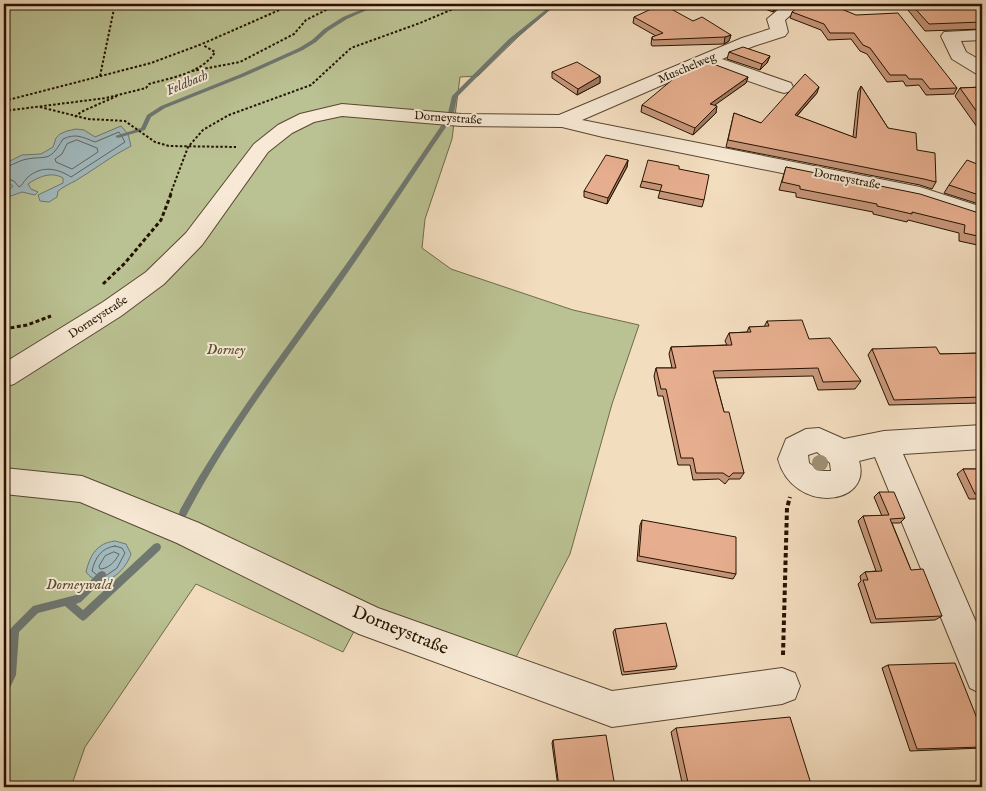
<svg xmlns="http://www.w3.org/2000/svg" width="986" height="791" font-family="'IM FELL English',serif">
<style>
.green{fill:#bac192;stroke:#706a49}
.water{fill:#a1b9bd;stroke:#6f7771}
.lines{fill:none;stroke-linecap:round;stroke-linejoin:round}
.shore{stroke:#63665e;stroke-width:1}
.stream{fill:#6f7771;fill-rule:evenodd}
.minor-casing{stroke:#584630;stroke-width:2}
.path-far2{stroke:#251300;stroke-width:2;stroke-dasharray:2.5 2;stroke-linecap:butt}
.path-far1{stroke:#251300;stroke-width:3;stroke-dasharray:4 2.5;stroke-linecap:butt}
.path{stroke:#251300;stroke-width:4;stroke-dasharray:4.5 3;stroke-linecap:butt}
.minor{fill:#f7e9d5;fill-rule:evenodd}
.tree{fill:#9e8f72}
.wall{fill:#c6967a;stroke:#251300}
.shaded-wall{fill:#a17a63;stroke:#251300}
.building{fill:#e6ae8e;stroke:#251300}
.labels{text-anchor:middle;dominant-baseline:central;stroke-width:4;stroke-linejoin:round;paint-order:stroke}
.far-street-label{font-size:12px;fill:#251300;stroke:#f7e9d5}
.far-water-label{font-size:14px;font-style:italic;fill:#504d42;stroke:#f7e9d5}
.park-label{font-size:15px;font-style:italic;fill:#595033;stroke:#f7e9d5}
.near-street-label{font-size:18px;fill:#251300;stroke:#f7e9d5}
</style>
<rect width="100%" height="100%" fill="#f3ddbf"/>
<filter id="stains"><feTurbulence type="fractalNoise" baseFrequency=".004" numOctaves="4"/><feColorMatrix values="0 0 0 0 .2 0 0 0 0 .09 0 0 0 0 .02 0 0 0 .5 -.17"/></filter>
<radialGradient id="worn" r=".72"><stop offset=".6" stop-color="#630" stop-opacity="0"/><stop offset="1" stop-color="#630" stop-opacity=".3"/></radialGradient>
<!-- green -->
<polygon class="green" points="4,4 556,4 519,36 478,76 460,77 452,139 425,219 422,248 451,269 573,310 639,325 612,404 570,554 515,659 367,607 343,652 196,584 85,747 71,787 4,787"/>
<!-- water -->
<g class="water">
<path d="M 121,126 L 128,134 L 131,146 C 111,156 94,170 75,181 C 69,184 63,187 58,191 L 57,197 L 49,202 L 40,201 L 38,195 L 63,183 L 63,178 C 51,171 38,177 28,184 L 31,189 L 38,192 L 35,195 L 22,192 L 8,197 L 7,193 L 13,186 L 4,181 L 4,164 L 22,155 L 41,154 L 53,147 L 56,138 L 60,134 L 67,131 L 76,129 L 84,130 L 95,137 Z"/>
<path d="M 115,541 L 126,544 L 131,554 C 125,572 102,593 86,572 C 90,555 97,543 115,541 Z"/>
</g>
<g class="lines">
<!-- shore -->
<g class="shore">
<polygon points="77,140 97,148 98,152 72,169 56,162 55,159 62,154 67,144"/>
<path d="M 4,168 C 10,166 17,162 23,160 C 46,154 48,165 63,139 C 76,133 82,137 95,142 L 119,132 L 125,142 L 71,177 C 57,168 41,165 27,178 C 23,182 23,185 19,187 L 14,181 L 4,178"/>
<path d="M 115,546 L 122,548 L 125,553 L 117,568 L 107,575 L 97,575 L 92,571 C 95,558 101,548 115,546 Z"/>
<path d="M 114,552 L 119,554 C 116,561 108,569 100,569 L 99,566 L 105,556 Z"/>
</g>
<!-- stream -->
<g class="stream">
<polygon points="375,4 380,4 347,19 328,31 316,42 303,50 245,76 165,108 151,117 145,130 118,138 115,136 141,128 147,115 161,106 241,74 299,48 312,40 324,29 343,17"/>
<path d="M 553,4 L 557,4 L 513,41 L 457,97 L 453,117 C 412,176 373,237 332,295 C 280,367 227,437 186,516 L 183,517 L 180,516 L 179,513 L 180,510 C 222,433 275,364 326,292 C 368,235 407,175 447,117 L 452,96 L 509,39 Z"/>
<polygon points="157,543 160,544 161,547 160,550 86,619 83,621 80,619 65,606 38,613 19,632 16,675 7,694 4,696 4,680 6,675 10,630 12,627 33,606 76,595 99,572 102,571 105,572 106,575 105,578 81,602 76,604 83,610 154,544"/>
</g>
<defs>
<g id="minor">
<polygon points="785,4 803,4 785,20 788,32 785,36 754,46 722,59 791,83 793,87 791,91 784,93 777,91 706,66 582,120 920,187 982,207 982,222 916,200 603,137 562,127 461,126 342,116 314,122 292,133 268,152 202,245 164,284 121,316 14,384 4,387 4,363 103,302 146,272 186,233 254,144 278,125 300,114 342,104 461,114 559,115 742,38 770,29 767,19"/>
<polygon points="982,30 982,40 961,41 966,52 982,61 982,75 975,73 952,59 941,36 944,32"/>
<path d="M 982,425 L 982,449 L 903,454 L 982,636 L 982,694 L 970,688 L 875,457 L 859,461 C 873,506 793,515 778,459 L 786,439 L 806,429 L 819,428 L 844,439 L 884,431 ZM 817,452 L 830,463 L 831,471 L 820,471 L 809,463 L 808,455 Z"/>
<polygon points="4,468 82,476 199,523 378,608 612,691 782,668 795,673 800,686 795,699 782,704 612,727 359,634 177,543 80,502 4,494"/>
</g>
</defs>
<!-- minor casing -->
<use href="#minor" class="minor-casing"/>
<!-- path-far2 -->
<g class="path-far2">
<polyline points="192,71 240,62 294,34 306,20 338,4"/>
<polyline points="100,76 115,4"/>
<polyline points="4,101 151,63 202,44 293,4"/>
<polyline points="40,107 88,119 125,121 155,142 169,146 236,147"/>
<path d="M 4,111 L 106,98 L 146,88 L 149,84 C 170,78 203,73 215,52 L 203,45"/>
<polyline points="75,117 81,112 117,96"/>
<polyline points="170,195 188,147 203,130 229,115 311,85 351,48 420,23 465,4"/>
</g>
<!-- path-far1 -->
<g class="path-far1">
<polyline points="103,284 125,263 161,220 171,194"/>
<polyline points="4,329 27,325 51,316"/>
</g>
<!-- path -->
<polyline class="path" points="783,655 787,508 790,497"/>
<!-- minor -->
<use href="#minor" class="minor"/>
</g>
<!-- trees -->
<circle class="tree" cx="820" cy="463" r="8"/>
<!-- wall -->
<g class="wall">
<polygon points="752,4 783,4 773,12"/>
<polygon points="903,4 982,4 982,29 925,31"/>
<polygon points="839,8 957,88 954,94 926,95 919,85 906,86 903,81 887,82 867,54 860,51 851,39 828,40 821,30 790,18 792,12"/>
<polygon points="634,17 693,21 731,35 729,41 724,44 652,46 651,44 652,37 656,36 633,23"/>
<polygon points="729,52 770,56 767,63 760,70 727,59"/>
<polygon points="552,72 600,76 600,83 577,95 552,78"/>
<polygon points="748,77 746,83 714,105 716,113 693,135 641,112 642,105"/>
<polygon points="861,86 888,128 917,150 936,182 932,189 920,185 726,147 734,113 761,123 817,93 797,116 853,137 858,92"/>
<polygon points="982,87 982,134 955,96 960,88"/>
<polygon points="628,160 627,167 607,204 584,197 584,191"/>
<polygon points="982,166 982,205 944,193 949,185"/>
<polygon points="786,167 982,214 982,246 959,241 959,233 908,220 907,222 873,214 873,212 796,197 796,193 779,190"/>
<polygon points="679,169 704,200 702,207 658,198 660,191 640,187 642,181"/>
<polygon points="767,321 809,339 861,381 855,389 818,390 813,376 715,378 724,412 744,473 740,479 729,479 725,484 719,479 693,480 690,465 678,465 663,396 658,396 654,376 656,368 672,368 669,354 671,347 727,345 725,341 729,333 747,332 749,327 764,327"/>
<polygon points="872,349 940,354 982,353 982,403 889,405 868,355"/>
<polygon points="963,469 982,469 982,499 969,499 957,474"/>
<polygon points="879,492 905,518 900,523 892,523 911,570 942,616 935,620 871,623 858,584 861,581 860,576 865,572 876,571 858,521 863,516 882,516 874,497"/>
<polygon points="642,520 736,574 733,579 637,561 640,525"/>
<polygon points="615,629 677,666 675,669 622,675 613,632"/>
<polygon points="888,665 982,731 982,748 910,751 882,668"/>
<polygon points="676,728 812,787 683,787 671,732"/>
<polygon points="553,740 615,787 558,787 552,743"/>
</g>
<!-- shaded-wall -->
<g class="shaded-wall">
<polygon points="777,4 783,4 773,12 775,5"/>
<polygon points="731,35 729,41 724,44 725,37"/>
<polygon points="770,56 767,63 760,70 762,64"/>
<polygon points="600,76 600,83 577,95 578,89"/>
<polygon points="748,77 746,83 708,110 710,104"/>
<polygon points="819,87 817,93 792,121 795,115"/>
<polygon points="717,106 716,113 693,135 695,128"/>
<polygon points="628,160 627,167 607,204 608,198"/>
</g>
<!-- building -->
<g class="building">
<polygon points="662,4 693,21 702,17 731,35 725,37 653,40 652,37 663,33 634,17"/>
<polygon points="801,4 838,4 839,8 856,15 898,13 957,88 930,89 922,79 909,79 906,75 890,75 870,48 863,45 854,33 830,33 824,24 792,12"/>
<polygon points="911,4 982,4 982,22 929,24"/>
<polygon points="743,47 770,56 762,64 729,52"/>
<polygon points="577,62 600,76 578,89 552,72"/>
<polygon points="708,62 748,77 710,104 717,106 695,128 642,105 678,75"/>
<polygon points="805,74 819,87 795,115 856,138 861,86 888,128 916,133 917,150 935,153 936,182 924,179 728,140 734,113 761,123"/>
<polygon points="982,87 982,119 960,88"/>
<polygon points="606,155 628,160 608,198 584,191"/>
<polygon points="648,160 679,166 679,169 709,175 704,200 660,191 662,185 642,181"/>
<polygon points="967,160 982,166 982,196 949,185"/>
<polygon points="786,167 920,194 982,214 982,237 964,233 965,225 912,212 912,214 877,206 877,204 800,189 800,186 782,182"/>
<polygon points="802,320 809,339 830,338 861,381 823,382 818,368 713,371 724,412 729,412 744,473 733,473 729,477 723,473 696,473 693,458 681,458 666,389 661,389 656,368 676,368 671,347 732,345 729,333 751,332 749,327 769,326 767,321"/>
<polygon points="936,347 940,354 982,353 982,397 894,400 872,349"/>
<polygon points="963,469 982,469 982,494 975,494"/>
<polygon points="879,492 894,492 905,518 890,519 911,570 923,569 942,616 876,619 863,580 868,580 865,572 882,571 863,516 889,515"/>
<polygon points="642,520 736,537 736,574 639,556"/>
<polygon points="666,623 677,666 624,672 615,629"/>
<polygon points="955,663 982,731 982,747 917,749 888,665"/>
<polygon points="790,717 812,787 689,787 676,728"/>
<polygon points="606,735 615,787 559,787 553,740"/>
</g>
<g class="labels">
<!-- far-street labels -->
<g class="far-street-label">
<text transform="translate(687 68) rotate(-23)">Muschelweg</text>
<text transform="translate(448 118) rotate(4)">Dorneystraße</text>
<text transform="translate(847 179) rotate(11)">Dorneystraße</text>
<text transform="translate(98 317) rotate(-33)">Dorneystraße</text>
</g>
<!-- far-water labels -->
<g class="far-water-label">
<text transform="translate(187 83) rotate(-23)">Feldbach</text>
</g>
<!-- park labels -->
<g class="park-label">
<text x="226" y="349">Dorney</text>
<text x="79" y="584">Dorneywald</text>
</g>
<!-- near-street labels -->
<g class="near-street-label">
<text transform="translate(400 631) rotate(22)">Dorneystraße</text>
</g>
</g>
<!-- margin -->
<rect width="986" height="791" fill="none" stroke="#f3ddbf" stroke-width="20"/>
<rect x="5" y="5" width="976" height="781" fill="none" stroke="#251300" stroke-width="2.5"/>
<rect x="10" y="10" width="966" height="771" fill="none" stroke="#251300"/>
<rect width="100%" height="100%" filter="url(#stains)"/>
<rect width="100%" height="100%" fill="url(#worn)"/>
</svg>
